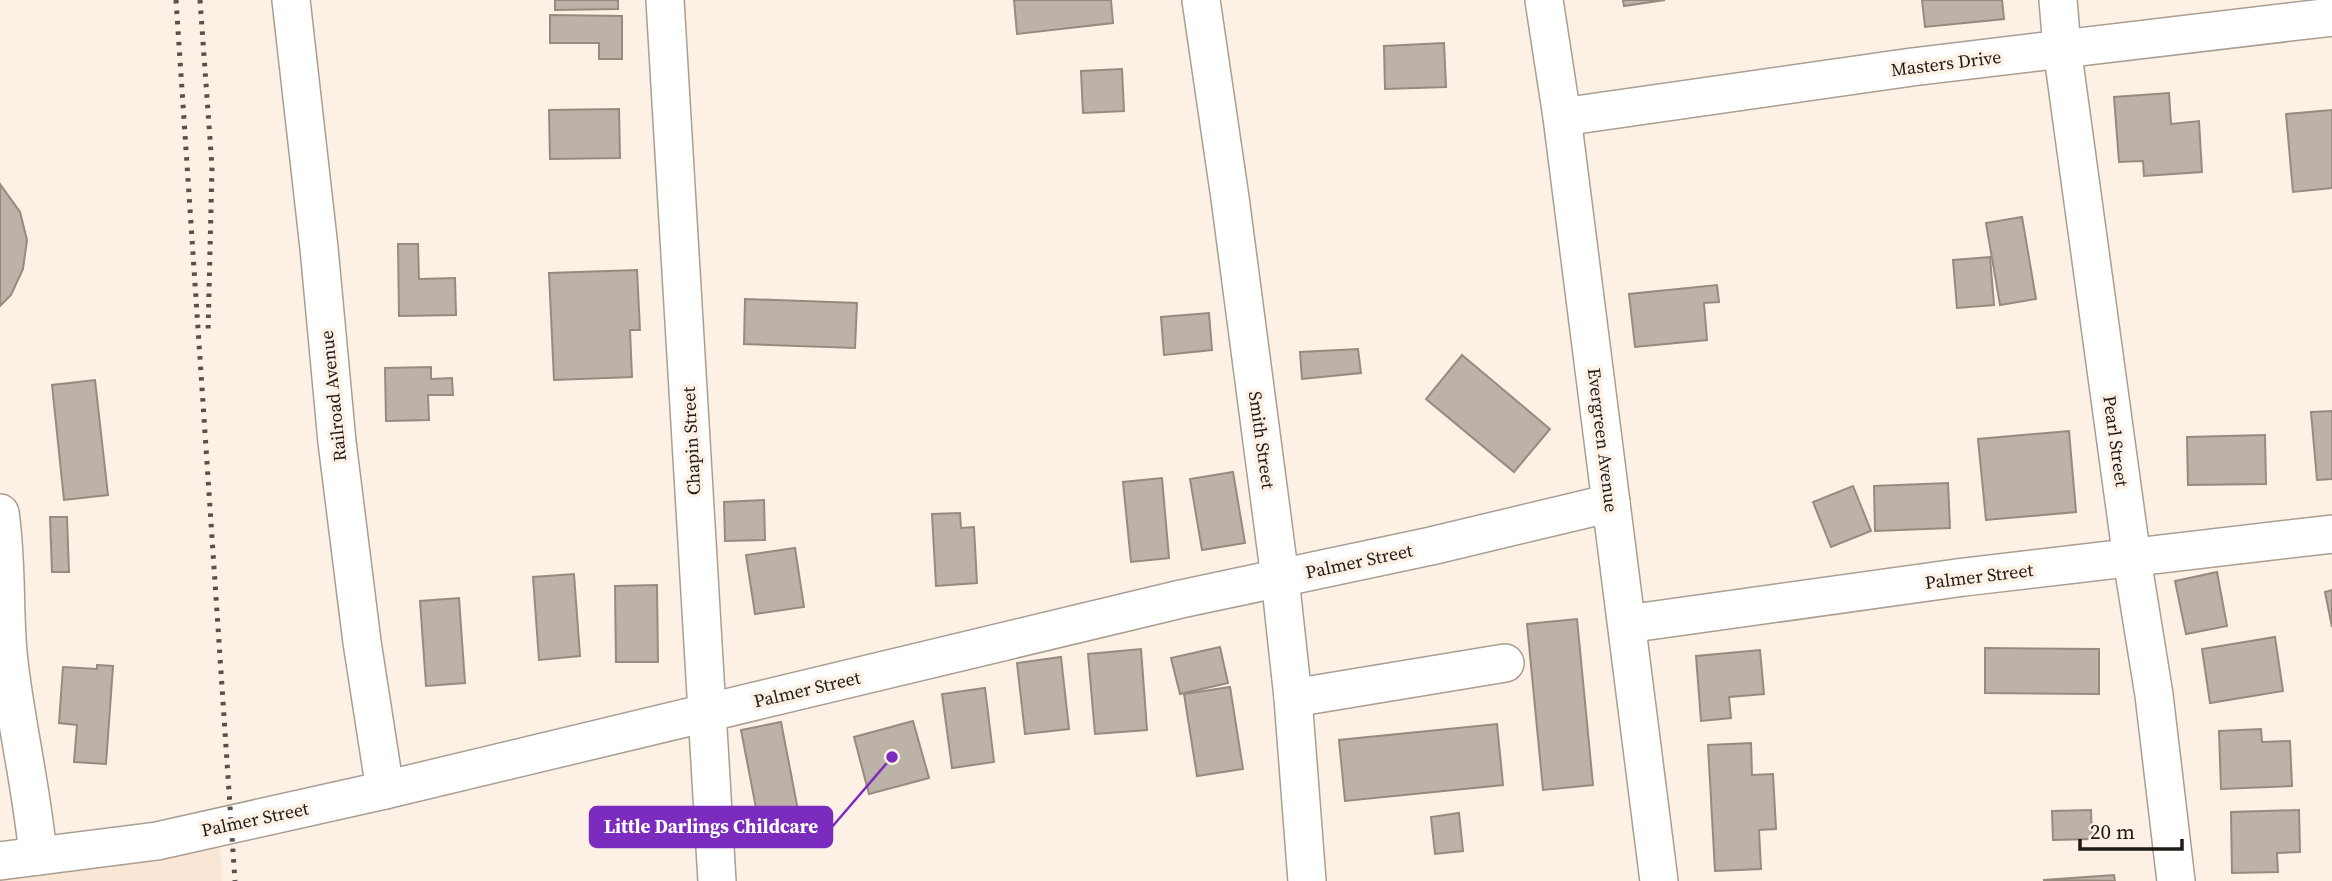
<svg xmlns="http://www.w3.org/2000/svg" width="2332" height="881" font-family="'Source Serif 4',serif">
<style>
.built{fill:#f9e6d5}
.building{fill:#bdb2a7;stroke:#958b7f;stroke-width:2}
.lines{fill:none;stroke-linecap:round;stroke-linejoin:round}
.minor-casing{stroke:#aa9e93;stroke-width:40}
.minor{stroke:#fff;stroke-width:37}
.rail{stroke:#57504b;stroke-width:5;stroke-dasharray:3.5 7;stroke-linecap:butt}
.labels{text-anchor:middle;dominant-baseline:central;stroke-width:7;stroke-linejoin:round;paint-order:stroke}
.street-label{font-size:18px;fill:#1e1a16;stroke:#fdf0e5}
.leader{fill:none;stroke:#7b2cbf;stroke-width:2.5}
.callout-dot{fill:#7b2cbf;stroke:#fdf0e5;stroke-width:2.5}
.callout{fill:#7b2cbf;stroke:#7b2cbf;stroke-width:2.5}
.callout-label{font-size:19px;text-anchor:middle;font-weight:bold;fill:#fff}
</style>
<rect width="100%" height="100%" fill="#fdf0e5"/>
<!-- built -->
<polygon class="built" points="220,844 222,881 0,881 9,877"/>
<!-- building -->
<g class="building">
<polygon points="555,0 618,0 618,9 555,10"/>
<polygon points="1014,0 1111,0 1113,23 1017,34"/>
<polygon points="1623,0 1665,0 1624,6"/>
<polygon points="1922,0 2002,0 2004,19 1925,27"/>
<polygon points="550,15 622,16 622,59 599,59 599,43 550,43"/>
<polygon points="1444,43 1446,87 1385,89 1384,46"/>
<polygon points="1122,69 1124,111 1083,113 1081,71"/>
<polygon points="2169,93 2171,124 2199,121 2202,172 2144,176 2143,161 2119,162 2114,97"/>
<polygon points="619,109 620,158 550,159 549,110"/>
<polygon points="2332,110 2332,188 2293,192 2286,114"/>
<polygon points="0,184 20,212 27,240 23,269 11,295 0,306"/>
<polygon points="2022,217 2036,299 2000,305 1986,223"/>
<polygon points="398,244 418,244 419,279 455,278 456,315 399,316"/>
<polygon points="1990,257 1994,305 1957,308 1953,260"/>
<polygon points="637,270 640,330 630,330 632,377 554,380 549,273"/>
<polygon points="1717,285 1719,302 1704,303 1707,340 1635,347 1629,294"/>
<polygon points="745,299 857,303 855,348 744,344"/>
<polygon points="1209,313 1212,350 1164,355 1161,317"/>
<polygon points="1358,349 1361,373 1302,379 1300,352"/>
<polygon points="1462,355 1550,429 1514,472 1426,399"/>
<polygon points="431,367 431,379 452,378 453,395 428,395 429,420 386,421 385,368"/>
<polygon points="95,380 108,495 64,500 52,385"/>
<polygon points="2332,411 2332,479 2317,480 2311,412"/>
<polygon points="2069,431 2076,512 1986,520 1978,439"/>
<polygon points="2265,435 2266,484 2188,485 2187,437"/>
<polygon points="1233,472 1245,543 1202,550 1190,479"/>
<polygon points="1162,478 1169,558 1131,562 1123,482"/>
<polygon points="1948,483 1950,528 1875,531 1874,486"/>
<polygon points="1853,486 1871,531 1831,547 1813,502"/>
<polygon points="764,500 765,540 725,541 724,502"/>
<polygon points="960,513 961,528 974,527 977,583 936,586 932,514"/>
<polygon points="50,517 67,517 69,572 52,572"/>
<polygon points="795,548 804,607 755,614 746,555"/>
<polygon points="2217,572 2227,626 2186,634 2175,581"/>
<polygon points="574,574 580,656 539,660 533,577"/>
<polygon points="657,585 658,662 616,662 615,586"/>
<polygon points="2332,590 2332,627 2325,592"/>
<polygon points="459,598 465,683 426,686 420,601"/>
<polygon points="1577,619 1593,785 1543,790 1527,624"/>
<polygon points="2275,637 2283,691 2210,703 2202,649"/>
<polygon points="1220,647 1228,683 1180,694 1171,658"/>
<polygon points="1985,648 2099,649 2099,694 1985,693"/>
<polygon points="1141,649 1147,730 1095,734 1088,654"/>
<polygon points="1760,650 1764,694 1729,697 1731,718 1701,721 1696,656"/>
<polygon points="1061,657 1069,729 1025,734 1017,663"/>
<polygon points="97,665 113,666 106,764 74,762 77,725 59,723 63,667 97,669"/>
<polygon points="1230,687 1243,769 1197,776 1184,694"/>
<polygon points="985,688 994,762 952,768 942,694"/>
<polygon points="913,721 929,778 869,794 854,737"/>
<polygon points="781,722 801,826 761,834 741,730"/>
<polygon points="1497,724 1503,785 1345,801 1339,740"/>
<polygon points="2261,729 2262,742 2290,741 2292,786 2221,789 2219,731"/>
<polygon points="1751,743 1752,775 1773,774 1776,829 1759,830 1761,869 1715,871 1708,745"/>
<polygon points="2091,810 2092,839 2053,840 2052,811"/>
<polygon points="2299,810 2300,852 2277,853 2278,872 2232,873 2231,812"/>
<polygon points="1459,813 1463,851 1435,854 1431,817"/>
<polygon points="2114,875 2115,881 2043,880"/>
</g>
<g class="lines">
<defs>
<g id="minor">
<polyline points="291,0 319,248 337,442 362,642 385,790"/>
<polyline points="665,0 717,881"/>
<polyline points="1201,0 1230,198 1280,578 1293,698 1307,881"/>
<polyline points="1544,0 1562,117 1659,881"/>
<polyline points="2058,0 2062,48 2132,559 2154,695 2176,881"/>
<polyline points="1562,117 1912,67 2332,17"/>
<path d="M 0,513 C 7,559 4,606 8,653 C 15,721 32,788 38,856"/>
<polyline points="1627,624 1964,577 2332,534"/>
<polyline points="1293,698 1505,663"/>
<polyline points="0,861 157,841 385,790 1181,599 1431,546 1611,503"/>
</g>
</defs>
<!-- minor casing -->
<use href="#minor" class="minor-casing"/>
<!-- minor -->
<use href="#minor" class="minor"/>
<!-- rail -->
<g class="rail">
<polyline points="176,0 235,881"/>
<polyline points="200,0 212,167 208,334"/>
</g>
</g>
<g class="labels">
<!-- street labels -->
<g class="street-label">
<text transform="translate(1946 63) rotate(-7)">Masters Drive</text>
<text transform="translate(333 396) rotate(-96)">Railroad Avenue</text>
<text transform="translate(1262 440) rotate(82)">Smith Street</text>
<text transform="translate(1603 440) rotate(83)">Evergreen Avenue</text>
<text transform="translate(691 441) rotate(-93)">Chapin Street</text>
<text transform="translate(2116 441) rotate(82)">Pearl Street</text>
<text transform="translate(1359 561) rotate(-12)">Palmer Street</text>
<text transform="translate(1979 576) rotate(-7)">Palmer Street</text>
<text transform="translate(807 689) rotate(-13)">Palmer Street</text>
<text transform="translate(255 819) rotate(-12)">Palmer Street</text>
</g>
</g>
<!-- callouts -->
<path class="leader" d="M892 757L832 827"/>
<circle class="callout-dot" cx="892" cy="757" r="7"/>
<rect class="callout" x="590" y="807" width="242" height="40" rx="7"/>
<g class="callout-label">
<text x="711" y="833">Little Darlings Childcare</text>
</g>
<!-- scale -->
<path d="M2080 839v10h102v-10" fill="none" stroke="#1e1a16" stroke-width="3.5"/>
<text x="2090" y="839" font-size="21" fill="#1e1a16" stroke="#fdf0e5" stroke-width="5" paint-order="stroke">20 m</text>
</svg>
